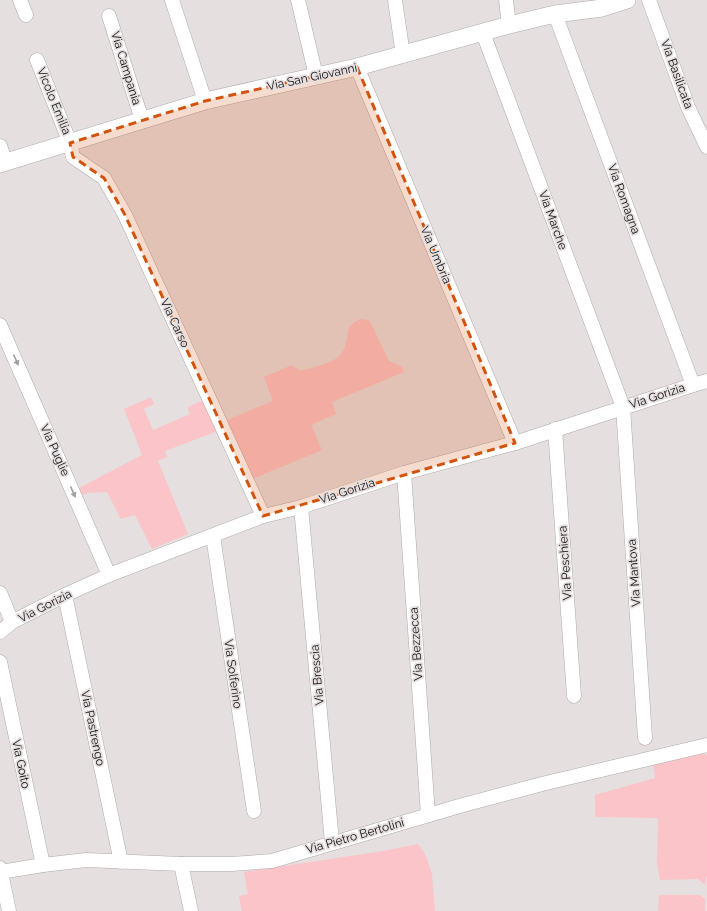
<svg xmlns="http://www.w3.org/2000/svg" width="707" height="911" font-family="Raleway,sans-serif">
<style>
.grass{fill:#fac4c8}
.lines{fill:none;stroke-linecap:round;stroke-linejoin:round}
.minor-casing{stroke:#afa9a9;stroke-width:15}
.tertiary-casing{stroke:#afa9a9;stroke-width:18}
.minor{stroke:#fff;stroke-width:14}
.tertiary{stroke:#fff;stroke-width:17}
.oneway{fill:#a1a0a0}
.marked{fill:#d3520c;fill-opacity:0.2;stroke:#d3520c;stroke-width:3;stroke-dasharray:8 5;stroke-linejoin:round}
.labels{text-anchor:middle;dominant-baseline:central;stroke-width:3.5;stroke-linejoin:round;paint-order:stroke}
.street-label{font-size:12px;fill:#131111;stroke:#e6dfe0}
</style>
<rect width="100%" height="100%" fill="#e6dfe0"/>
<!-- grass -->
<g class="grass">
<path d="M 363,319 L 370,321 L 389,361 L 402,367 L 404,372 L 332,402 L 336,414 L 311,425 L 322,450 L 252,479 L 227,420 L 273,401 L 264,377 L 292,365 C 294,367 297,369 300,370 C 306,371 334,361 339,357 C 340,355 341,353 343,351 C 350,340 343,322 363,319 Z"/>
<polygon points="151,397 154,404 144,409 153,430 190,414 188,409 188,407 204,400 218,431 165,451 167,457 158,461 188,534 152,549 135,515 121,519 107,492 88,493 82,495 79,488 142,455 124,409"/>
<polygon points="697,752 707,755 707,876 706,877 705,885 698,879 660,880 657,864 658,818 595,817 595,795 655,778 653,761"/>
<polygon points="418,844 425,854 432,874 435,911 242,911 239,896 248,894 244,872 383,851"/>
<polygon points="659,895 700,895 705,899 705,911 658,911"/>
</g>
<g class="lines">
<defs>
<g id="minor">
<polyline points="20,0 26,15"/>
<polyline points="172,0 205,101"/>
<polyline points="298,0 316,76"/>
<polyline points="395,0 403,55"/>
<polyline points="506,0 509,25"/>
<polyline points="649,0 688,107 707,147"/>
<polyline points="555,14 693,385"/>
<polyline points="109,16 142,120"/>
<polyline points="483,33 623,407 645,738"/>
<polyline points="37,60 70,143 73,157 104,178 125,215 263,516"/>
<polyline points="357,67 515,443"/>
<polyline points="0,146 6,163"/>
<polyline points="0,325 109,575"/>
<polyline points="555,429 574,696"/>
<polyline points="404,473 428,815"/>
<polyline points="301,507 332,842"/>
<polyline points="213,536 254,811"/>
<polyline points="0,593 12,622"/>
<polyline points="65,595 121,862"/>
<polyline points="0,632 12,622 65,595 109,575 263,516 301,507 404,473 515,443 693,385 707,381"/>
<polyline points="0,662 43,865"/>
<polyline points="181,864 191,911"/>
<polyline points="0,868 9,911"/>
<polyline points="0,872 43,865 86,860 181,864 232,864 272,861 463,805 546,783 707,745"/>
</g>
<polyline id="tertiary" points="0,164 205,101 357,67 509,25 555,14 602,8 627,0"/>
</defs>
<!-- minor casing -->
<use href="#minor" class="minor-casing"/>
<!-- tertiary casing -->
<use href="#tertiary" class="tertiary-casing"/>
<!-- minor -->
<use href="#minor" class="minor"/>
<!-- tertiary -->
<use href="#tertiary" class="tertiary"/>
</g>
<!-- one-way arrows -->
<defs><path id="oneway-solid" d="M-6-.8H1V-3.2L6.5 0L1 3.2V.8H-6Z"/></defs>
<g class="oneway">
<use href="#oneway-solid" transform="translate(16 360) rotate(66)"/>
<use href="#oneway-solid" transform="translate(73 492) rotate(66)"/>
</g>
<!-- marked area -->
<path class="marked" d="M 357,67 L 515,443 L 263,516 L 125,215 L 104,178 L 73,157 L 70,143 L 205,101 Z"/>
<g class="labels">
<!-- street labels -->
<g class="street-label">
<text transform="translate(126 68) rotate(73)">Via Campania</text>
<text transform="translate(677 74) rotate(70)">Via Basilicata</text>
<text transform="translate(312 77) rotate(-12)">Via San Giovanni</text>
<text transform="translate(54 101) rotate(68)">Vicolo Emilia</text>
<text transform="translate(624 199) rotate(70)">Via Romagna</text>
<text transform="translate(553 220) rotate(70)">Via Marche</text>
<text transform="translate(436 255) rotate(67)">Via Umbria</text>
<text transform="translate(175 323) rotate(65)">Via Carso</text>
<text transform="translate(657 396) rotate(-18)">Via Gorizia</text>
<text transform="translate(55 450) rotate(66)">Via Puglie</text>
<text transform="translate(347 491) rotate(-18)">Via Gorizia</text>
<text transform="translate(565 563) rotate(-94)">Via Peschiera</text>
<text transform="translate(634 573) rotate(-94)">Via Mantova</text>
<text transform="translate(45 606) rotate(-27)">Via Gorizia</text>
<text transform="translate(416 644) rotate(-94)">Via Bezzecca</text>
<text transform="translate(233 674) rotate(82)">Via Solferino</text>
<text transform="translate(317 675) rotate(-95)">Via Brescia</text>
<text transform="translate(93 728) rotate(78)">Via Pastrengo</text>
<text transform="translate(21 764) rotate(78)">Via Goito</text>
<text transform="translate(355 836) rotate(-16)">Via Pietro Bertolini</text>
</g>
</g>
</svg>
